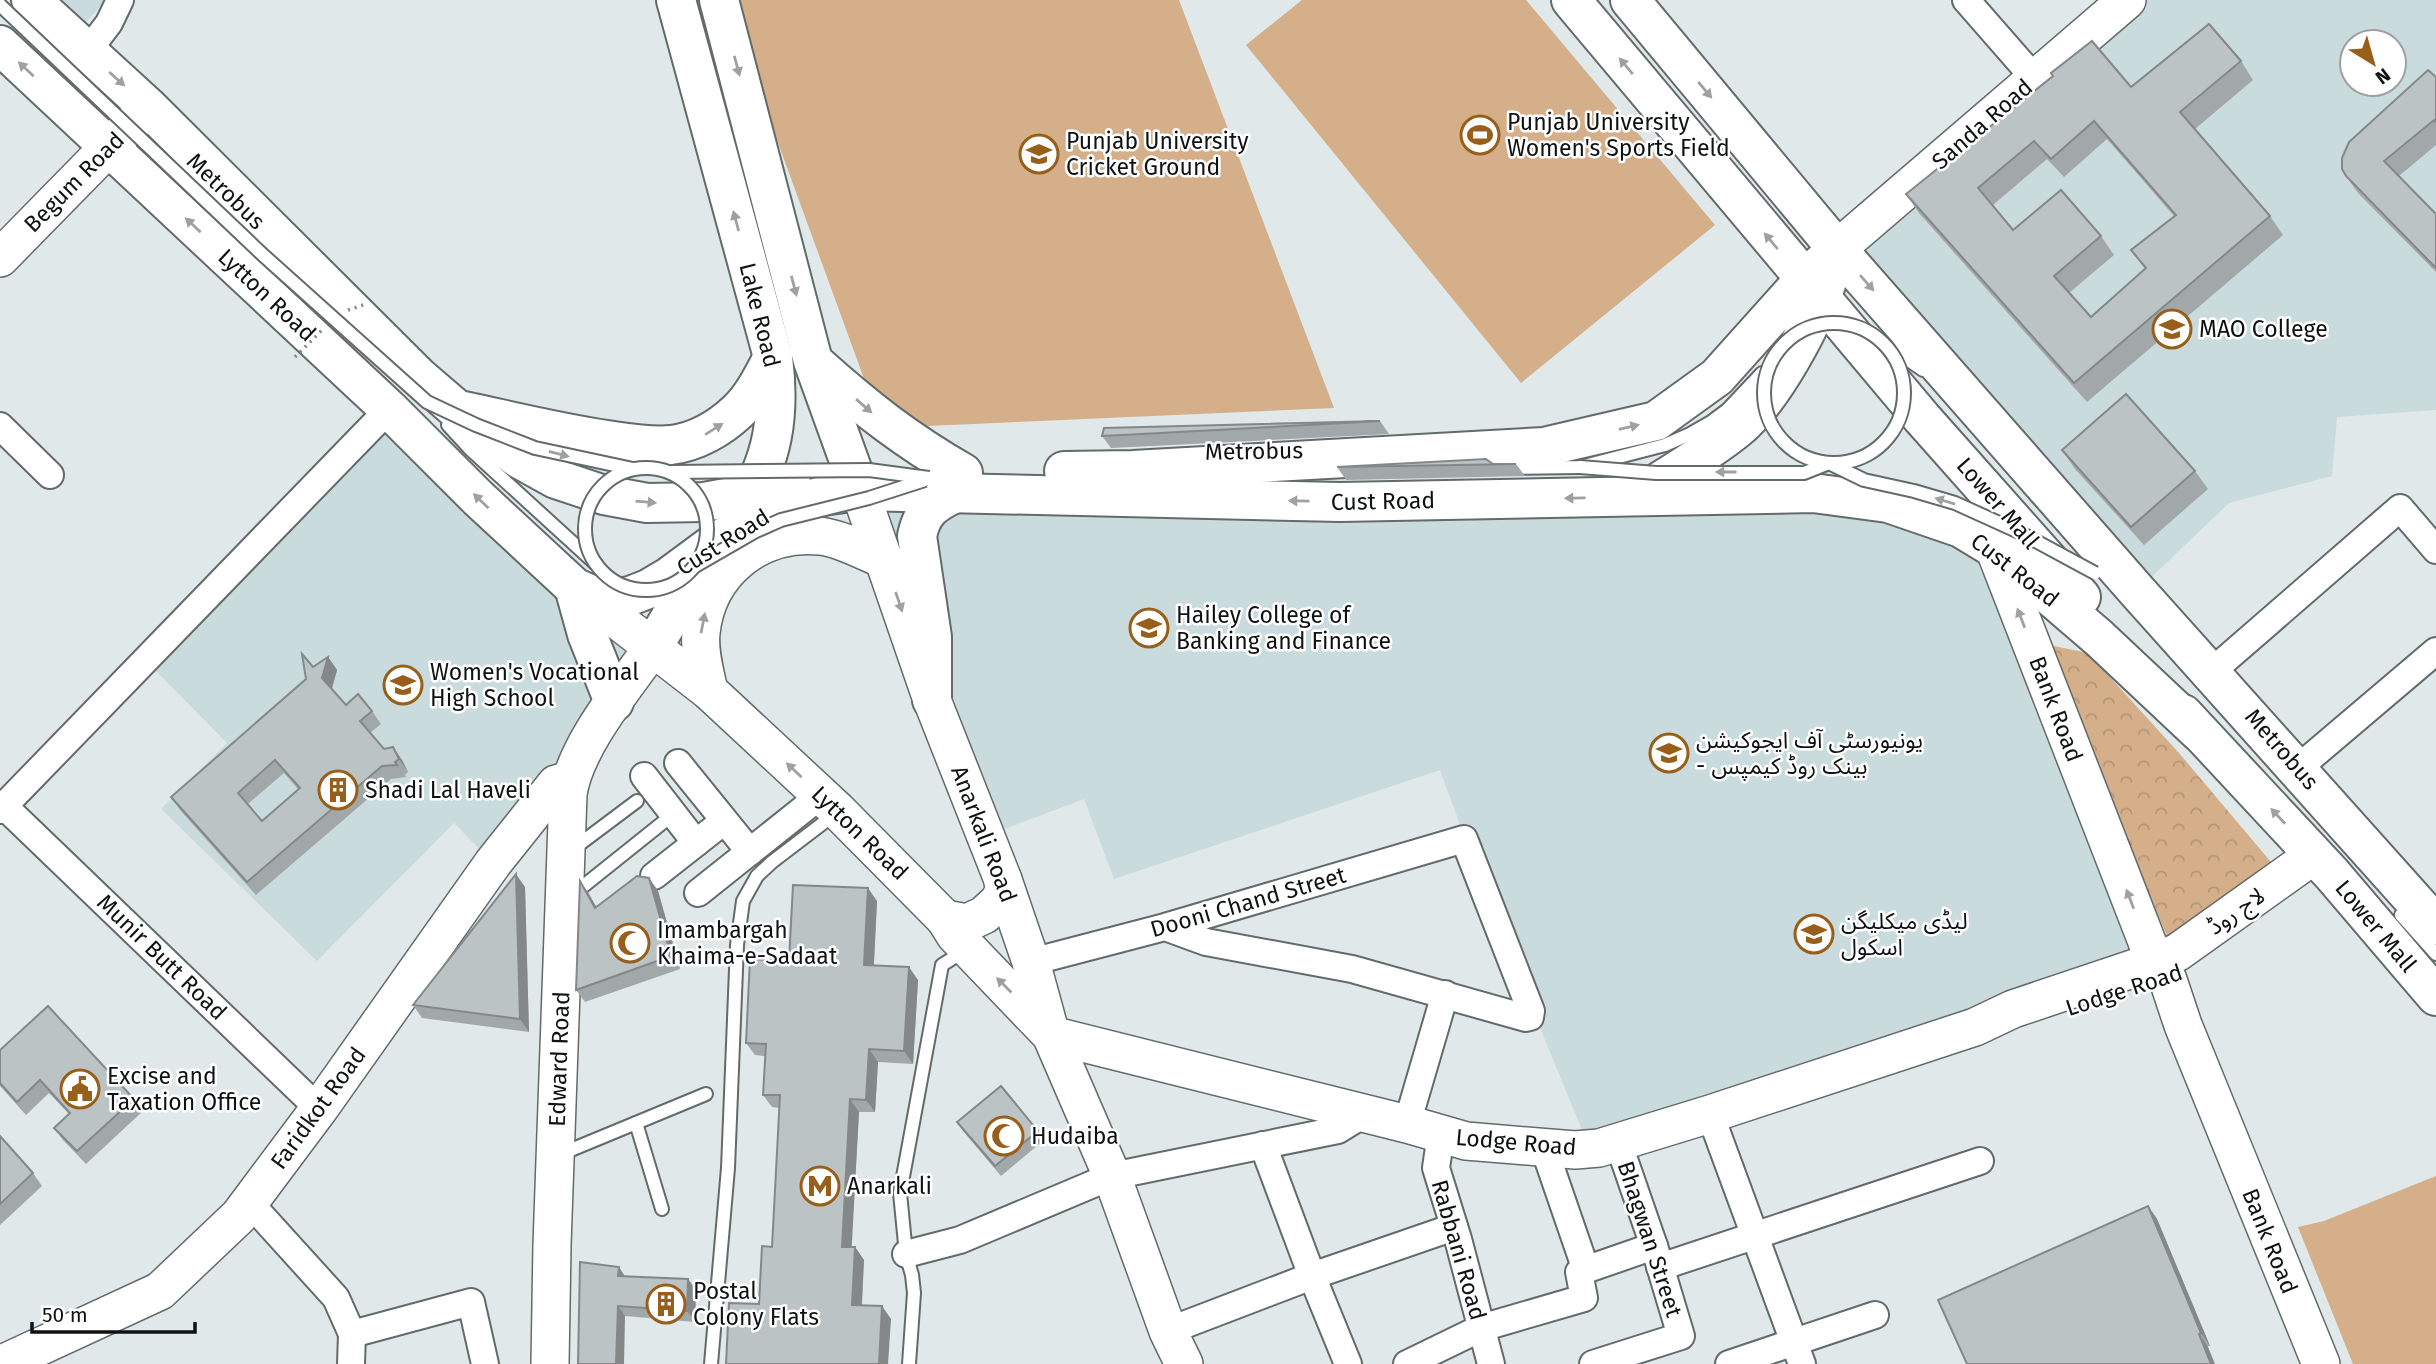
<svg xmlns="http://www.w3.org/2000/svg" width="2436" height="1364" font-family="'Fira Sans','Noto Sans Arabic',sans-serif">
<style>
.built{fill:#cadbdd;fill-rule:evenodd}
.green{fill:#d4af8a}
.park{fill:url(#park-crowns)}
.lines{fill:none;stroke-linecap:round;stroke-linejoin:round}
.lane-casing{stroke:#636a6a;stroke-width:16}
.street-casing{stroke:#636a6a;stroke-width:30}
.secondary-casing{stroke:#636a6a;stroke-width:40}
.primary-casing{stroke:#636a6a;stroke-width:42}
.lane{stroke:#fff;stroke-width:12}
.street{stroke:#fff;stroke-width:26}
.secondary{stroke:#fff;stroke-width:37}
.primary{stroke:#fff;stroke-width:38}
.lane-bridge-casing{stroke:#636a6a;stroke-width:16;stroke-linecap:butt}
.path-bridge{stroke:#818787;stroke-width:3.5;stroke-dasharray:2 5;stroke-linecap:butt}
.lane-bridge{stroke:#fff;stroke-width:12}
.wall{fill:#a2a8a9;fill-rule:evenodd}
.shaded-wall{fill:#848889}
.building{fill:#bcc3c4;stroke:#848889;stroke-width:2;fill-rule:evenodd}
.oneway{fill:#9fa0a0}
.labels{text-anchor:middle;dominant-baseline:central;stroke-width:5;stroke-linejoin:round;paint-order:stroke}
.poi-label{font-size:23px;fill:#0f1212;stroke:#fff;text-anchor:start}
.street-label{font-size:23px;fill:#0f1212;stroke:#fff}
</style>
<defs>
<pattern id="park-crowns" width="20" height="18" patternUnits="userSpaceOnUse" patternTransform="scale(1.75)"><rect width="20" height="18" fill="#d4af8a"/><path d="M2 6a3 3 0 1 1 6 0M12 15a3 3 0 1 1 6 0" fill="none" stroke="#b59676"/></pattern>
</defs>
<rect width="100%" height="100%" fill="#e0e8e9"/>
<!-- built -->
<g class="built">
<polygon points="48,0 106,0 80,29"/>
<path d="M 2127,0 L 2436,0 L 2436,410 L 2337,417 L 2332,476 L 2229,503 L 2137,591 L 1837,249 ZM 2352,42 L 2394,42 L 2394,84 L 2352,84 Z"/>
<polygon points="389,409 655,656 504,874 454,823 317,961 161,809 227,743 148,663"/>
<polygon points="860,491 1813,493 1987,550 2136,961 1585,1137 1490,907 1440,770 1114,879 1084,799 994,833"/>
</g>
<!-- green -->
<g class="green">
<polygon points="726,0 1179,0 1334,408 882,428"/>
<polygon points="1302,0 1526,0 1715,225 1521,383 1246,45"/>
<polygon points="2436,1176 2436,1364 2353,1364 2298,1227 2324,1221"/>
</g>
<!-- park -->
<polygon class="park" points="2039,643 2088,653 2179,753 2271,862 2168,938"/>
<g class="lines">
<defs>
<g id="lane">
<polyline points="1882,342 1923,370"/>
<polyline points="448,425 470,449 596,564"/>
<polyline points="1503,468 1580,467 1665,445 1690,434 1711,422 1727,410 1762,373"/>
<polyline points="573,849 637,801"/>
<polyline points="571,896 666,820"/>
<polyline points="2401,915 2436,954"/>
<polyline points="636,1123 662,1209"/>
<polyline points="561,1154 706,1094"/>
<polyline points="711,1364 728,1168 737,945 743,901 757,876 772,862 835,814"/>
<polyline points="909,1364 914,1293 912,1275 906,1254 900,1193 942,965 964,951"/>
</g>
<g id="street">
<polyline points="1966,0 2035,79"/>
<polyline points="87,52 109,23 120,0"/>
<polyline points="0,426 50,475"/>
<polyline points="2210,673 2400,508 2436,550"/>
<polyline points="678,763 750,852"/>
<polyline points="2297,769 2436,651"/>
<polyline points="644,776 696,843"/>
<polyline points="4,806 319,1109"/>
<polyline points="0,810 389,409"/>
<polyline points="654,876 724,821"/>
<polyline points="698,893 821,795"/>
<polyline points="1031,962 1165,927 1464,839 1531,1011 1530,1017 1526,1018 1352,969 1206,942 1165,927"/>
<polyline points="1710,1114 1802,1364"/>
<polyline points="1407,1124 1445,994"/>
<polyline points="1441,1134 1436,1168 1458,1239 1491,1364"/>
<polyline points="1263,1145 1312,1276 1348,1364"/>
<polyline points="1544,1148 1586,1270"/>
<polyline points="249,1202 336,1298 352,1334 351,1364"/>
<polyline points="906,1254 960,1240 1112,1176 1338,1130 1364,1114"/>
<polyline points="1660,1267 1980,1161"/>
<polyline points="1168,1331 1312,1276 1454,1227"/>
<polyline points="352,1334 471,1302 485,1364"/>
<polyline points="1407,1364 1481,1328 1584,1298 1579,1272 1654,1246"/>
<polyline points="1593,1364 1681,1336 1654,1246 1618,1142"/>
<polyline points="1729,1364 1875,1315"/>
</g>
<g id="secondary">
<polyline points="1837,249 2127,0"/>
<polyline points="0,258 148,107"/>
<polyline points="860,491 932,700 1003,880 1031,962 1051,1035 1112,1176 1168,1331 1184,1364"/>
<polyline points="1991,540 2151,952 2168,980 2183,1025 2321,1364"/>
<polyline points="576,588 709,691 838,811 945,919 955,935 1047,1031"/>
<path d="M 709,691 C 705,672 699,652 701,633 C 707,572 759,530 820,536 C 842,539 864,551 885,560"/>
<polyline points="945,919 967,923 984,915 998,902 1004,892 1003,880"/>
<polyline points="1051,1035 1407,1124 1466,1141 1575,1150 1599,1148 1710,1114 1975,1027 2013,1009 2165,958 2178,952 2314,855"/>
<polyline points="2,1364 160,1291 239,1216 319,1109 493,863 556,784 570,780"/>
<path d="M 550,1364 L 552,1245 L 568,794 C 575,746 624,688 653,647"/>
</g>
<g id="primary">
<polyline points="31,0 148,107 419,377 483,432 518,458 556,479 604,495 647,503 704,502 792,486"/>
<path d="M 676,0 L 773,357 C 780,413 774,463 740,509"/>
<polyline points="719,0 813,361 860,491"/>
<polyline points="1571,0 1922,418 2081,597"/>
<polyline points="1630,0 1837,249 2137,591 2436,925"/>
<polyline points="0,45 389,409 478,498 574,587 596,597 613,599 630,596 648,589 670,576 716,542 756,518 781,508 822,496 860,491 1340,502 1813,493 1888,503 1961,528 1994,548 2099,638 2199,732"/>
<path d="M 817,365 C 866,409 906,440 963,473"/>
<path d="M 464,411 C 511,421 559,433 607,440 C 628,443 650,447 671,445 C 696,442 720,428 738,411 C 753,397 763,376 773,357"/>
<polyline points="1064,471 1133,470 1544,447 1656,421 1717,377 1804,280 1837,249"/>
<path d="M 1638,495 C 1671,474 1706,454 1737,429 C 1773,399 1814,323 1828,278"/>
<polyline points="574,587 587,634 614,702"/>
<polyline points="653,647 705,558"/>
<path d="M 932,700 L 932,637 L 917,536 C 922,512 932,504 953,494"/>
<polyline points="2183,714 2332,874 2436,996"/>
</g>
</defs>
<!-- lane casing -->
<use href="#lane" class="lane-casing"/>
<!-- street casing -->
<use href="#street" class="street-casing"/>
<!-- secondary casing -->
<use href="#secondary" class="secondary-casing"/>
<!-- primary casing -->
<use href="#primary" class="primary-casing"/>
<!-- lane -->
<use href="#lane" class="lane"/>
<!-- street -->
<use href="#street" class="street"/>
<!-- secondary -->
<use href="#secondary" class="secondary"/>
<!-- primary -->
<use href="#primary" class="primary"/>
<defs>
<g id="lane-bridge">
<polyline points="0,5 263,255 427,402 476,425 535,448 633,469"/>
<circle cx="1834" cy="393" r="70"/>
<polyline points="1580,467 1656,473 1804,473 1829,463 1864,480 1914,491 1955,503 2019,532 2095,573"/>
<circle cx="646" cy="529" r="61"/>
<polyline points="672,472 869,470 929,478"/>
<polyline points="695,566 754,532 781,520 869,498 925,480"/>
</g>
</defs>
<!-- lane-bridge casing -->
<use href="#lane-bridge" class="lane-bridge-casing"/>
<!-- path-bridge -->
<g class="path-bridge">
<polyline points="348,310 366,304"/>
<polyline points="295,357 323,329"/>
</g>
<!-- lane-bridge -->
<use href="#lane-bridge" class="lane-bridge"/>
</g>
<!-- wall -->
<g class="wall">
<path d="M 2241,61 L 2253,80 L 2195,129 L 2270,216 L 2283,235 L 2087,402 L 1919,213 L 1906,194 L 2131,87 ZM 2107,139 L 2174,216 L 2131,250 L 2145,269 L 2091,317 L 2069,293 L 2114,255 L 2101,236 L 2013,230 L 1993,205 L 2047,159 L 2064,177 Z"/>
<polygon points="2436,77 2436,145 2399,176 2436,214 2436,272 2358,193 2346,176"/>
<polygon points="1380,421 1389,434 1111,448 1102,436"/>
<polygon points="2062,450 2195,471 2208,489 2144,545 2075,469"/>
<polygon points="1516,464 1525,476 1346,480 1337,467"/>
<path d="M 328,657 L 337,670 L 332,689 L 346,705 L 372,711 L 381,724 L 370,733 L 384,749 L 402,760 L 408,772 L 405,775 L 406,777 L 391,779 L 256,895 L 180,810 L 171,797 L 306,679 L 313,667 ZM 284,773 L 298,789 L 262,821 L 248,804 Z"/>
<polygon points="649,878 658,891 680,969 585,1002 576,990 589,894 596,907"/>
<polygon points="525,887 529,1032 422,1018 413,1005"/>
<polygon points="877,901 874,965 918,980 913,1064 878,1062 875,1112 859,1112 851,1247 855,1247 864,1260 862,1305 891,1319 759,1304 772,1247 779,1108 772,1107 763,1095 765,1056 755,1055 746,1043 789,961"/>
<polygon points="0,1050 134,1099 143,1111 86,1164 63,1140 54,1128 69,1114 49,1093 26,1115 0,1086"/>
<polygon points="957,1122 1038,1131 1044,1140 1001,1176 963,1131"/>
<polygon points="0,1136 33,1173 42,1186 0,1225"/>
<polygon points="2148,1206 2157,1219 2210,1346 1967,1364"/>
<polygon points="625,1276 688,1279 696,1290 695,1322 625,1316 578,1364"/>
</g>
<!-- shaded-wall -->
<g class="shaded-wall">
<polygon points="328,657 337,670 331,691 322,678"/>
<polygon points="393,747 402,760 408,772 399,759"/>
<polygon points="516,874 525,887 529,1032 520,1019"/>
<polygon points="649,878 658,891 680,969 671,956"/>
<polygon points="580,881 589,894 604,921 595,908"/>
<polygon points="868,888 877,901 873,978 864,965"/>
<polygon points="909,967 918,980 913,1064 904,1051"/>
<polygon points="869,1049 878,1062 875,1112 866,1100"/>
<polygon points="850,1099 859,1112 851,1260 842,1247"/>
<polygon points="2148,1206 2157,1219 2210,1346 2201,1333"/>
<polygon points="855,1247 864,1260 861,1317 852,1305"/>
<polygon points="619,1267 626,1278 618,1276"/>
<polygon points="688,1279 696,1290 695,1322 687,1311"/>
<polygon points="618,1306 625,1316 624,1364 616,1364"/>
<polygon points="882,1306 891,1319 888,1364 879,1364"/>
<polygon points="2199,1334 2208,1347 2215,1364 2211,1364"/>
</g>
<!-- building -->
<g class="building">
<path d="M 2209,24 L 2241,61 L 2180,112 L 2270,216 L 2074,383 L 1906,194 L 2053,76 L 2051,73 L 2092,41 L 2131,87 ZM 2094,121 L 2176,215 L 2131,250 L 2146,268 L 2091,317 L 2054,276 L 2101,236 L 2061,190 L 2013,230 L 1978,188 L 2034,141 L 2051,159 Z"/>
<polygon points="2428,70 2436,77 2436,122 2434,120 2384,161 2436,214 2436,268 2346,176 2342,169 2342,158 2349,142"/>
<polygon points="2126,394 2195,471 2131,527 2062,450"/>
<polygon points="1380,421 1123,435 1102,436 1104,428"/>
<polygon points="1486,459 1493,464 1516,464 1337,467"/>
<path d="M 302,654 L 313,667 L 328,657 L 322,678 L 346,705 L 358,694 L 372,711 L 360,721 L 384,749 L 393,747 L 399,759 L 395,762 L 397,765 L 382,766 L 247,882 L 171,797 L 306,679 ZM 275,760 L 300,788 L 262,821 L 238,793 Z"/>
<polygon points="516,874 520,1019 413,1005"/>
<polygon points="637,876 649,878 671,956 576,990 580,881 595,908"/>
<polygon points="793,885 868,888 864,965 909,967 904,1051 869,1049 866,1100 850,1099 842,1247 855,1247 852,1305 882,1306 879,1364 726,1364 729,1303 759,1304 762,1246 772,1247 780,1095 763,1095 766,1044 746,1043 750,959 789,961"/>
<polygon points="48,1006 134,1099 77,1151 54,1128 70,1113 40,1080 17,1102 0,1083 0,1050"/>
<polygon points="1001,1086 1038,1131 995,1166 957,1122"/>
<polygon points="0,1136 33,1173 0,1204"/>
<polygon points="2148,1206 2201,1333 2199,1334 2211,1364 1967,1364 1938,1300"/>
<polygon points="580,1262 619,1267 618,1276 688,1279 687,1311 618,1306 616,1364 578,1364"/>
</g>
<!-- one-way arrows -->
<defs><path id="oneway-solid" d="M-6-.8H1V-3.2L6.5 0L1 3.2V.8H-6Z" transform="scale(1.75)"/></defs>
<g class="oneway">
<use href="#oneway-solid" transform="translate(737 66) rotate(75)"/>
<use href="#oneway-solid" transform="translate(1626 66) rotate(-130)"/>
<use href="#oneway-solid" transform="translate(26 69) rotate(-137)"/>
<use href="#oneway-solid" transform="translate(117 79) rotate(42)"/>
<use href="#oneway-solid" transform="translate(1705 90) rotate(50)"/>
<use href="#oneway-solid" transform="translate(736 221) rotate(-105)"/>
<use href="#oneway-solid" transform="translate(193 225) rotate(-137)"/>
<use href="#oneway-solid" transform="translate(1771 241) rotate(-130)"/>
<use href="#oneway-solid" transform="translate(1867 283) rotate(49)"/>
<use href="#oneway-solid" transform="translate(794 286) rotate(75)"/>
<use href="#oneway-solid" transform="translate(864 406) rotate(41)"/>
<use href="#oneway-solid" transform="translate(1629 427) rotate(-13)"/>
<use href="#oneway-solid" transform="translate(714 429) rotate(-32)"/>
<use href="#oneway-solid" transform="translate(559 454) rotate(15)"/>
<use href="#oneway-solid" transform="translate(1726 472) rotate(180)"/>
<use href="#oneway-solid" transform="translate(1575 498) rotate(179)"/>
<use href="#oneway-solid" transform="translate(481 501) rotate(-136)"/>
<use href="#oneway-solid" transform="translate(1299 501) rotate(-179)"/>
<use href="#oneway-solid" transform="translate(1945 501) rotate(-163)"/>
<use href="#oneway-solid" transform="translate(646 502) rotate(5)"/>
<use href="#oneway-solid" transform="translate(899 602) rotate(71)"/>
<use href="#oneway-solid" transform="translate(2021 618) rotate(-111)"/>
<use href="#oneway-solid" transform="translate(703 623) rotate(-79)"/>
<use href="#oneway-solid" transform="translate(794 770) rotate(-137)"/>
<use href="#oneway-solid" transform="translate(2278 816) rotate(-133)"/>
<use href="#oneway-solid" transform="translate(2130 899) rotate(-111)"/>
<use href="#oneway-solid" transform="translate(1004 985) rotate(-135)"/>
</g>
<!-- icons -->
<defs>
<symbol id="stadium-ring" viewBox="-11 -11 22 22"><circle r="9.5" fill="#fff" stroke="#975f1a" stroke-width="1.5"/><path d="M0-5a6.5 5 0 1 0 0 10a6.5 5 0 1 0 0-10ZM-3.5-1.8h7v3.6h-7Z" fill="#975f1a"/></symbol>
<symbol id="university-ring" viewBox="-11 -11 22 22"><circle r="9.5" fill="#fff" stroke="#975f1a" stroke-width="1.5"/><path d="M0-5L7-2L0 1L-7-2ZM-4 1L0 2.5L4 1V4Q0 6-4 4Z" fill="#975f1a"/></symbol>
<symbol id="school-ring" viewBox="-11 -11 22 22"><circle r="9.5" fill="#fff" stroke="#975f1a" stroke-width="1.5"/><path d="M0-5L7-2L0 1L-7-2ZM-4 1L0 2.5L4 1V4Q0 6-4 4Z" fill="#975f1a"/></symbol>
<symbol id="building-ring" viewBox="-11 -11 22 22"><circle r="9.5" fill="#fff" stroke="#975f1a" stroke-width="1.5"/><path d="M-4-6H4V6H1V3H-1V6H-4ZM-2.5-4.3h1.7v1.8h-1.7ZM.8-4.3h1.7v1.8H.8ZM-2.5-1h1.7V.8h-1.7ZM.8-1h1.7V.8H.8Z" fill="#975f1a"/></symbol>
<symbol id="mosque-ring" viewBox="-11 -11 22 22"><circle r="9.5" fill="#fff" stroke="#975f1a" stroke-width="1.5"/><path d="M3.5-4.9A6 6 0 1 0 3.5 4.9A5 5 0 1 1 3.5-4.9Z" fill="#975f1a"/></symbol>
<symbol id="civic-ring" viewBox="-11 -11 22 22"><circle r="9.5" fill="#fff" stroke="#975f1a" stroke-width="1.5"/><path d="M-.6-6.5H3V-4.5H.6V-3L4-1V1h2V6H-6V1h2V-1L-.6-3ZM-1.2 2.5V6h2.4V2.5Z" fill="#975f1a"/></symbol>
<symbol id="metro-ring" viewBox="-11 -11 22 22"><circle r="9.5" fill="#fff" stroke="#975f1a" stroke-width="1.5"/><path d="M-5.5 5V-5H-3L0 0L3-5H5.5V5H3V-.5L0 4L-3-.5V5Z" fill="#975f1a"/></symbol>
</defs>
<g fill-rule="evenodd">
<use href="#stadium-ring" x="1458" y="113" width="44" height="44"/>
<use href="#university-ring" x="1017" y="132" width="44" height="44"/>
<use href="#university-ring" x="2150" y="307" width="44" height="44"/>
<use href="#university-ring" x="1127" y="606" width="44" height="44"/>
<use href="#school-ring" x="381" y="663" width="44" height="44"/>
<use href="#university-ring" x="1647" y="731" width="44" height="44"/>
<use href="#building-ring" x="316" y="768" width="44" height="44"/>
<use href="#school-ring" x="1792" y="912" width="44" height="44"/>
<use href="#mosque-ring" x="608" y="921" width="44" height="44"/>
<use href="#civic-ring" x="58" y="1067" width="44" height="44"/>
<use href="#mosque-ring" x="982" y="1114" width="44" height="44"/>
<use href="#metro-ring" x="798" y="1164" width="44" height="44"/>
<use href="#building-ring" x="644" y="1282" width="44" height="44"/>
</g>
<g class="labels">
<!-- poi labels -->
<g class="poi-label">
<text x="1507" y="122">Punjab University<tspan x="1507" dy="26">Women's Sports Field</tspan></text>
<text x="1066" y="141">Punjab University<tspan x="1066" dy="26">Cricket Ground</tspan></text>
<text x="2199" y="329">MAO College</text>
<text x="1176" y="615">Hailey College of<tspan x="1176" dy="26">Banking and Finance</tspan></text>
<text x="430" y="672">Women's Vocational<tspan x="430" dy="26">High School</tspan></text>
<text x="1696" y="740">یونیورسٹی آف ایجوکیشن<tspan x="1696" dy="26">- بینک روڈ کیمپس</tspan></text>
<text x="365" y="790">Shadi Lal Haveli</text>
<text x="1841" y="921">لیڈی میکلیگن<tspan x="1841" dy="26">اسکول</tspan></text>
<text x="657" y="930">Imambargah<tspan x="657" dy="26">Khaima-e-Sadaat</tspan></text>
<text x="107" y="1076">Excise and<tspan x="107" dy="26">Taxation Office</tspan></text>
<text x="1031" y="1136">Hudaiba</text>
<text x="847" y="1186">Anarkali</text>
<text x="693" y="1291">Postal<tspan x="693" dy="26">Colony Flats</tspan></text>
</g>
<!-- street labels -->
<g class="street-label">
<text transform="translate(1982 124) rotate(-41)">Sanda Road</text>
<text transform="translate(74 182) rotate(-45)">Begum Road</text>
<text transform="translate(226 191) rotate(44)">Metrobus</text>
<text transform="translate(267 295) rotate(43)">Lytton Road</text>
<text transform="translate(760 315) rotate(76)">Lake Road</text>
<text transform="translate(1254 451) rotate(-1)">Metrobus</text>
<text transform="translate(1383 501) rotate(-1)">Cust Road</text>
<text transform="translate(1998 503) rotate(49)">Lower Mall</text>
<text transform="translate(723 542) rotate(-32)">Cust Road</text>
<text transform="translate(2015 570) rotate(38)">Cust Road</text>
<text transform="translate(2056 709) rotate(69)">Bank Road</text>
<text transform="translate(2282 749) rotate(49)">Metrobus</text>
<text transform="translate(860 833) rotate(44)">Lytton Road</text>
<text transform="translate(984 834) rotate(69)">Anarkali Road</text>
<text transform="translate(1248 902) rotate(-16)">Dooni Chand Street</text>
<text transform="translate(2236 911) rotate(-35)">لاج روڈ</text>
<text transform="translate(2376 926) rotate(50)">Lower Mall</text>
<text transform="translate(162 957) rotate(44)">Munir Butt Road</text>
<text transform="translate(2124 990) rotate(-18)">Lodge Road</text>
<text transform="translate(559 1059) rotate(-88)">Edward Road</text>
<text transform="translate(318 1108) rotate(-54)">Faridkot Road</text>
<text transform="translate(1516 1142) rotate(5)">Lodge Road</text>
<text transform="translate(1650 1239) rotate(72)">Bhagwan Street</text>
<text transform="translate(2270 1241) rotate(68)">Bank Road</text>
<text transform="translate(1459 1250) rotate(74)">Rabbani Road</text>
</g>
</g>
<!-- north arrow -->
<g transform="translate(2373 63) rotate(143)"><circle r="33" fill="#ffffff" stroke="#9fa0a0" stroke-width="2"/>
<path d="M0-5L12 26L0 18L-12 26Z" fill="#975f1a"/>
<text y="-10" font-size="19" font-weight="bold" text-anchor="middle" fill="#0f1212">N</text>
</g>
<!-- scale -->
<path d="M32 1322v10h163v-10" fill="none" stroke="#0f1212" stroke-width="3.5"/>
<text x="42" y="1322" font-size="21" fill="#0f1212" stroke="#ffffff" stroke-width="5" paint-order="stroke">50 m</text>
</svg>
